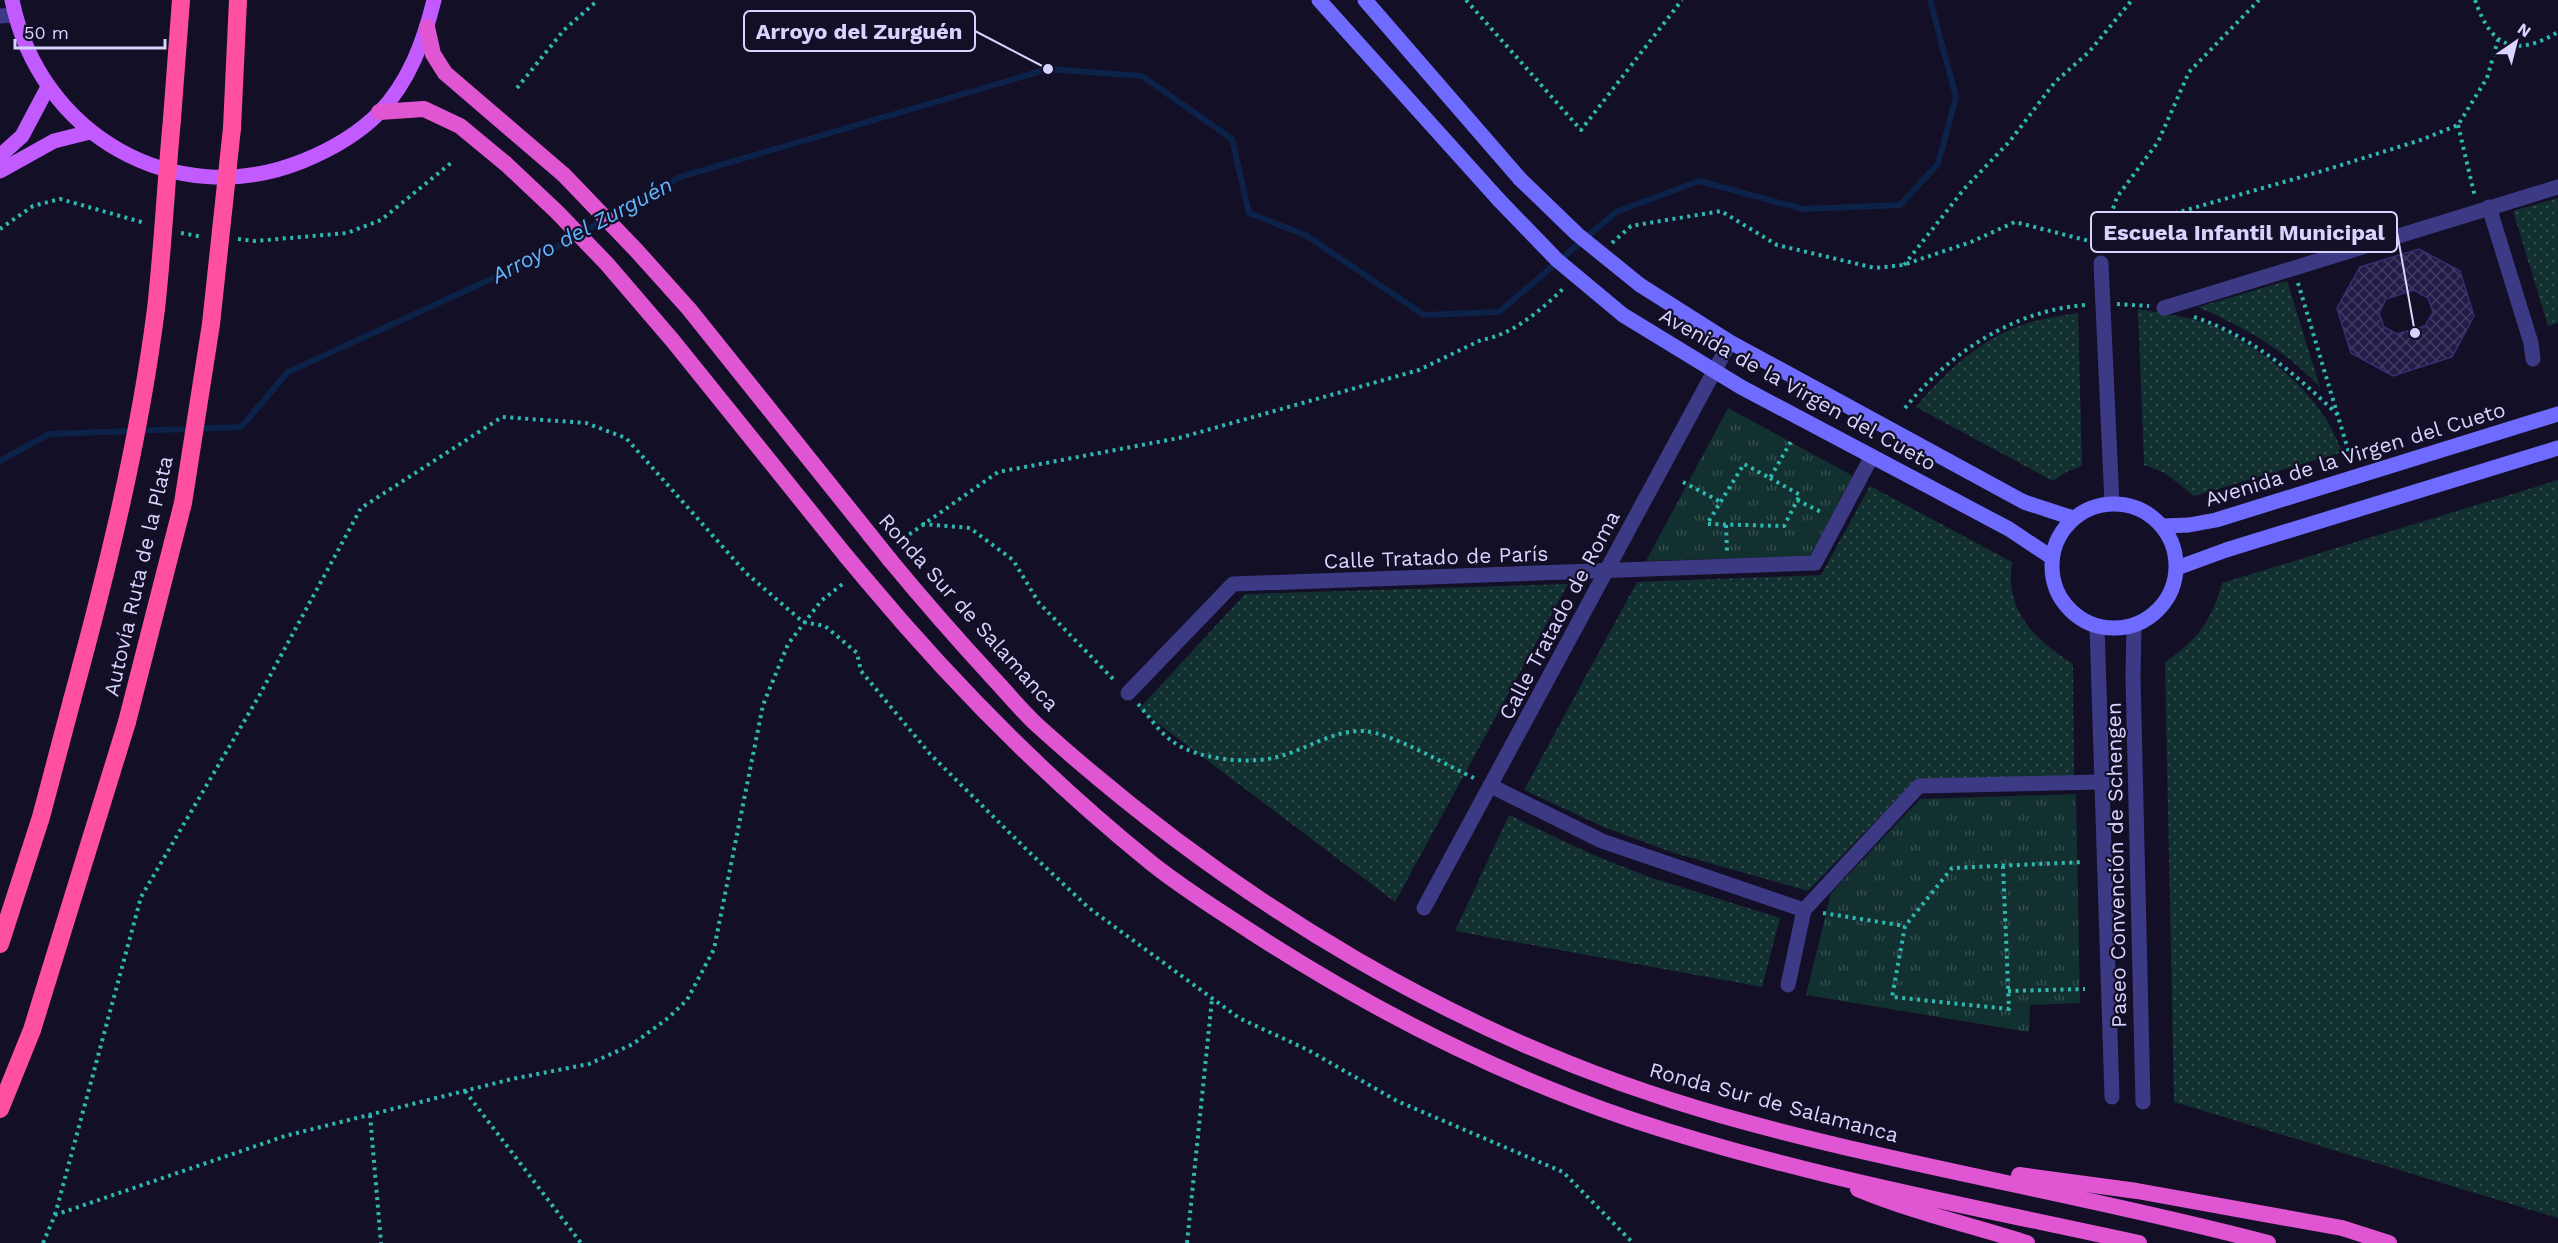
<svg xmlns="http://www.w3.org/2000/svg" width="2558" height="1243" font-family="'Work Sans',sans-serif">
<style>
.grass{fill:url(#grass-dots)}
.park{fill:url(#park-tufts)}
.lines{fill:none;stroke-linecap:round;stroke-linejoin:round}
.stream{stroke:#0c2248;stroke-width:6}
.building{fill:url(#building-cross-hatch);stroke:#3b2d73;stroke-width:1.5;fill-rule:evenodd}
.path{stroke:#2fb8b0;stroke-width:4;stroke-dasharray:3 4.5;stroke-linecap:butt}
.pedestrian{stroke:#3d3a85;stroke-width:15}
.minor{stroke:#3d3a85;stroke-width:15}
.secondary{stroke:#6f6bff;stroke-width:15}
.primary{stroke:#c25bff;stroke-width:15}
.trunk{stroke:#e055d1;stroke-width:16}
.motorway{stroke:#ff4fa3;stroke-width:18}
.secondary-bridge{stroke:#6f6bff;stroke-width:15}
.trunk-bridge{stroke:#e055d1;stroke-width:16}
.motorway-bridge{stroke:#ff4fa3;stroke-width:18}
.labels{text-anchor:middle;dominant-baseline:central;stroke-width:4.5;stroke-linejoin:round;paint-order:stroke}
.street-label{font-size:21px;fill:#d9d4ff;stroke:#130f26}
.water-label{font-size:22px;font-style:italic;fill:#62b6ff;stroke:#130f26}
.leader{fill:none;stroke:#d9d4ff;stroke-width:2}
.callout-dot{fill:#d9d4ff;stroke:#130f26;stroke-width:2}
.callout{fill:#130f26;stroke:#d9d4ff;stroke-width:2}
.callout-label{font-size:22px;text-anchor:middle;font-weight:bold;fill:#d9d4ff}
</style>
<defs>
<pattern id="grass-dots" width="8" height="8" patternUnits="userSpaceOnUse" patternTransform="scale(1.5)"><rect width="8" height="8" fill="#12302f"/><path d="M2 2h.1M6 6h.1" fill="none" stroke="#344d4e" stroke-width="1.8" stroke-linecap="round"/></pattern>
<pattern id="park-tufts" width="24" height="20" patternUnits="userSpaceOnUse" patternTransform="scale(1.5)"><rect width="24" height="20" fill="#12302f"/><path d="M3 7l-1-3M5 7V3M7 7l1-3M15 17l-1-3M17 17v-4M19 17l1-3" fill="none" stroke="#344d4e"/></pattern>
<pattern id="building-cross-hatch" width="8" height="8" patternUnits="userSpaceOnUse" patternTransform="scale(1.5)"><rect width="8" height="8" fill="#241b47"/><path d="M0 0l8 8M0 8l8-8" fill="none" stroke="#433b63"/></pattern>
</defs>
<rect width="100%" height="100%" fill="#130f26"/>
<!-- grass -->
<g class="grass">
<polygon points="2558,198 2558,323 2548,326 2513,211"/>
<path d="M 2286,281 L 2287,281 L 2320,387 C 2285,350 2244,327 2198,307 Z"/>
<path d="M 2138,309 C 2166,314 2197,317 2222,330 C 2261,349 2303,383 2326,419 C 2332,429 2337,441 2343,452 L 2194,496 L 2165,473 L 2144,465 Z"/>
<path d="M 2078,313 L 2082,466 L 2068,471 L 2053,481 L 1916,407 C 1942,376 1976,343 2014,328 C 2034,320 2057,316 2078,313 Z"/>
<path d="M 2558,480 L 2558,1218 L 2174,1102 L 2165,662 C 2197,641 2212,620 2222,583 Z"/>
<path d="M 1870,486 L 2012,562 C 2004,612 2036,640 2073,664 L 2074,776 L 1914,781 L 1808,891 L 1674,853 L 1606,828 L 1524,790 L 1637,582 L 1821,575 Z"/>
<polygon points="1568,584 1395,902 1139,709 1245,594"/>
<polygon points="1509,815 1591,854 1649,877 1780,918 1762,987 1455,931"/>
</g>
<!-- park -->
<g class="park">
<polygon points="1728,408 1853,476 1810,556 1646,561"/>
<polygon points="2076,794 2080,1003 2030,1005 2029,1032 1806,995 1831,893 1920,799"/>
</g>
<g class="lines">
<!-- stream -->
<polyline class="stream" points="0,461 49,434 241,427 288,372 537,258 680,177 1048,69 1142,76 1232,139 1249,213 1307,236 1424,315 1499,312 1616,212 1699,181 1803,209 1900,205 1938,164 1956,97 1930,0"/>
</g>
<!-- building -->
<path class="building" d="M 2419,249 L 2460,271 L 2474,316 L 2452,357 L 2393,376 L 2351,353 L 2337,308 L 2360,267 ZM 2414,290 L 2428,298 L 2433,312 L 2425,326 L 2397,334 L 2384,327 L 2379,313 L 2386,299 Z"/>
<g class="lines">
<!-- path -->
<g class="path">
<polyline points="1466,0 1581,130 1682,0"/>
<path d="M 2475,0 C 2491,47 2515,58 2558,32"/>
<polyline points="517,88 564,30 598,0"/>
<polyline points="2458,125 2475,197"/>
<polyline points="0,229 33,206 60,199 145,223"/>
<polyline points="181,233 203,237"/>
<polyline points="238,239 255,241 347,233 381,220 451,163"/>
<polyline points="1612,243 1631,226 1721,211 1777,245 1875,268 1903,265 1971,242 2015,222 2101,244 2141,223 2322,171 2421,140 2458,125 2487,78 2498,40"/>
<polyline points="2101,244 2117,197 2158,142 2189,72 2259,0"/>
<polyline points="1904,265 1965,188 2010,141 2055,82 2089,52 2132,0"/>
<polyline points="2298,283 2352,463"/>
<polyline points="2117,304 2149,306"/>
<path d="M 2194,317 C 2252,336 2295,374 2338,415"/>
<path d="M 1905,408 C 1949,353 2014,310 2086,305"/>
<polyline points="1770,478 1800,495 1784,526 1707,524 1744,464 1770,478 1793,438"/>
<polyline points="1683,482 1719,501"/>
<polyline points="1797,500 1823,513"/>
<polyline points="922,524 970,528 1013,560 1039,603 1116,682"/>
<polyline points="1726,525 1727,551"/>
<path d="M 897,543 L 998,472 L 1179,438 L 1419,370 L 1481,340 C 1513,335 1542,309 1565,287"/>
<path d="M 1138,704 C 1149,716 1159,732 1172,741 C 1195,759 1249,765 1277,757 C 1306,750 1332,730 1364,731 C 1392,733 1448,766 1476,779"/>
<polyline points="2003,866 2009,1009 1892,997 1905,926 1952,868 2083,862"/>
<polyline points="1823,913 1905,926"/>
<polyline points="2008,991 2085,989"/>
<polyline points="465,1091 581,1243"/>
<polyline points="370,1115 381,1243"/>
<polyline points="55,1215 141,897 259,696 361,508 502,417 586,423 626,438 746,573 803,622 825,626 857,653 861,671 930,754 1028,851 1089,908 1239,1018 1308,1050 1397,1101 1563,1172 1633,1243"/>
<polyline points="43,1243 55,1215 285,1136 512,1079 589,1064 633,1044 668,1018 687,1000 714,949 763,705 788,644 821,601 845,582"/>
<polyline points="1187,1243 1212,999"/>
</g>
<!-- pedestrian -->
<g class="pedestrian">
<polyline points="2489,207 2531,343 2533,359"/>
<polyline points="2101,263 2112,503"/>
<polyline points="2164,308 2558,187"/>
<polyline points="1128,693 1233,584 1815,563 1872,456"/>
<polyline points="1491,786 1602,841 1804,910"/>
<polyline points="1788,985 1804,910 1919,786 2102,782"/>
</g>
<!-- minor -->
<g class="minor">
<polyline points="0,16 15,15"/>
<polyline points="2134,626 2133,676 2143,1102"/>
<polyline points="2097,627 2112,1097"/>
<polyline points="1424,908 1730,342"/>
</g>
<!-- secondary -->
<g class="secondary">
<polyline points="1319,0 1499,200"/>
<polyline points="1365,0 1520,179"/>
<polyline points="1640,285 1730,342 2024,502 2073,518"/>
<polyline points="1623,315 1741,387 2009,529 2051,557"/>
<circle cx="2114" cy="566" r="62"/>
<polyline points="2163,526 2189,525 2216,520 2558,414"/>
<polyline points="2177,568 2226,550 2558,448"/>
</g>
<!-- primary -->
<g class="primary">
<path d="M 12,0 C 39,134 174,213 303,161 C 330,150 358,134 379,113 C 409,82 424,41 434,0"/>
<polyline points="0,156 22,136 48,87"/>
<polyline points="0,171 54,141 90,132"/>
</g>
<!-- trunk -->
<g class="trunk">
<polyline points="427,27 433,54 445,73 564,175 636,250 689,309 870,535"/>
<polyline points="379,112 424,109 460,126 506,164 557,212 607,264 673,341 846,556"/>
<path d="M 890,560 C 923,600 958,640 994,679 C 1008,694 1022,711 1037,725 C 1233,902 1465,1043 1720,1115 C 1900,1166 2086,1195 2268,1243"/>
<path d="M 867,581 C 953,684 1045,777 1150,862 C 1182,888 1218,910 1253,933 C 1372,1010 1495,1073 1630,1119 C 1795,1174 1969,1206 2139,1243"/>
<polyline points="2019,1175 2137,1191 2342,1228 2389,1243"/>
<path d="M 1858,1189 C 1913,1212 1971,1225 2027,1243"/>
</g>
<!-- motorway -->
<g class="motorway">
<polyline points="172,119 181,0"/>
<polyline points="232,128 238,0"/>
<polyline points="0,944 41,817 72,700"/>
<polyline points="0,1109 32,1030 127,722"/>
</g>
<!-- secondary-bridge -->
<g class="secondary-bridge">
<polyline points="1520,179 1577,234 1640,285"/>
<polyline points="1499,200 1557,260 1623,315"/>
</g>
<!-- trunk-bridge -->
<g class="trunk-bridge">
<polyline points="870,535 890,560"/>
<polyline points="846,556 867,581"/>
</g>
<!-- motorway-bridge -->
<g class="motorway-bridge">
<path d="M 72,700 C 107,571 139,442 156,309 C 163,246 166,182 172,119"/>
<polyline points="127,722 183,503 211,324 232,128"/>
</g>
</g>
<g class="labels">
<!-- street labels -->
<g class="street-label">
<text transform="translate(1798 389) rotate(29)">Avenida de la Virgen del Cueto</text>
<text transform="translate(2355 454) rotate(-17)">Avenida de la Virgen del Cueto</text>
<text transform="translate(1436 557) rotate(-2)">Calle Tratado de París</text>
<text transform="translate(138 576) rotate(-77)">Autovía Ruta de la Plata</text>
<text transform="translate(969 612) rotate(48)">Ronda Sur de Salamanca</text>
<text transform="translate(1559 615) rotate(-62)">Calle Tratado de Roma</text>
<text transform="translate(2116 865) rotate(-91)">Paseo Convención de Schengen</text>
<text transform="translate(1774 1102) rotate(15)">Ronda Sur de Salamanca</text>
</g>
<!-- water labels -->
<g class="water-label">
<text transform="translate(582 230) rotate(-28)">Arroyo del Zurguén</text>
</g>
</g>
<!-- callouts -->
<path class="leader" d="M1048 69L975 31M2415 333L2397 232"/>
<g class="callout-dot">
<circle cx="1048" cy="69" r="6"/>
<circle cx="2415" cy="333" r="6"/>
</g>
<g class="callout">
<rect x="744" y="11" width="231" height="40" rx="6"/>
<rect x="2091" y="212" width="306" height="40" rx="6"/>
</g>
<g class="callout-label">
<text x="859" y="39">Arroyo del Zurguén</text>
<text x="2244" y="240">Escuela Infantil Municipal</text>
</g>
<!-- north arrow -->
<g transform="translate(2516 42) rotate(35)" stroke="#130f26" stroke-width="4.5" paint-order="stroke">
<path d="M0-4.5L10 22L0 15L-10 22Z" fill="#d9d4ff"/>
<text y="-9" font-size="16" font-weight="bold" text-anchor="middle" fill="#d9d4ff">N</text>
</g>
<!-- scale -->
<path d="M15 39v9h150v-9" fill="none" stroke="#d9d4ff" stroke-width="3"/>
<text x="24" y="39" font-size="18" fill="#d9d4ff" stroke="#130f26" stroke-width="4.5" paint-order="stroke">50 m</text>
</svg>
